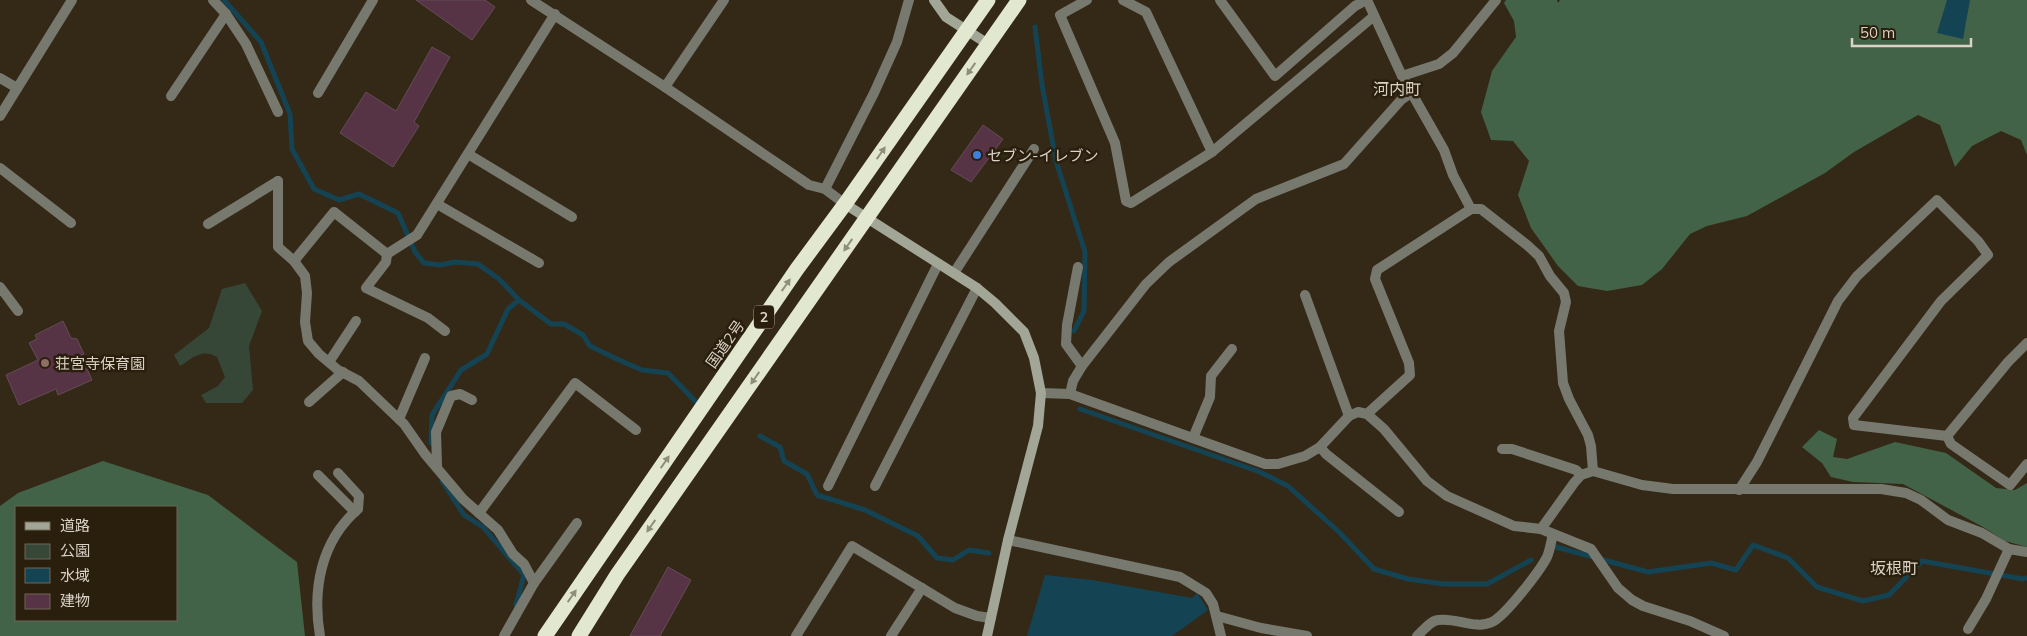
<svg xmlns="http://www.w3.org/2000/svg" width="2027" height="636" font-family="Mulish,'Noto Sans JP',sans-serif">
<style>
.green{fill:#364738}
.forest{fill:#436348;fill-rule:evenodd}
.water{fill:#144454}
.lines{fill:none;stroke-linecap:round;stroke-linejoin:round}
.stream{stroke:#144454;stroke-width:5}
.building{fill:#563345;stroke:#634d57}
.street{stroke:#77796f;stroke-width:10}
.secondary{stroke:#a2a696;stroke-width:10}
.highway{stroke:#e2e8cf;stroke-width:15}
.oneway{fill:#8f8e78}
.shop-dot{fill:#3f7fe0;stroke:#2a1f0d;stroke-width:2}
.education-dot{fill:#8d6e63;stroke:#2a1f0d;stroke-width:2}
.labels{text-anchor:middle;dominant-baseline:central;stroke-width:5;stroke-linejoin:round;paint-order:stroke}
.shield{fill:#2a1f0d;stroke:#a59c8f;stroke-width:1}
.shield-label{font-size:14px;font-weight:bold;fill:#dad2c7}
.poi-label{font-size:15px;fill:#dad2c7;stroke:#2a1f0d;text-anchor:start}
.street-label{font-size:15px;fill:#dad2c7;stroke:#2a1f0d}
.neighbourhood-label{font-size:16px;fill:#dad2c7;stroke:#2a1f0d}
</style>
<rect width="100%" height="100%" fill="#342817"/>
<!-- green -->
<path class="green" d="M 245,283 L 262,311 L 249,346 L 253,390 L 242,403 L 206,403 L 201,395 L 218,386 L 225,377 L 217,357 C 202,348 193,358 180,366 L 174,355 L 209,328 L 222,289 Z"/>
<!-- forest -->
<g class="forest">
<polygon points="1506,0 1557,0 1558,3 1560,0 2027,0 2027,155 2021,140 2001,131 1972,146 1955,167 1940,125 1918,115 1854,152 1825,173 1747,216 1707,226 1690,234 1662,269 1642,285 1607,291 1578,286 1558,266 1531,228 1518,195 1529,161 1513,141 1491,140 1481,112 1492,71 1516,37 1514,21 1504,3"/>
<polygon points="1819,430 1837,439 1833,457 1847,459 1895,442 1946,453 1996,488 2015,490 2027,483 2027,547 2005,541 1983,527 1903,484 1853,482 1831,477 1822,463 1802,447"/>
<path d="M 103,461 L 208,495 L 297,562 L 305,636 L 0,636 L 0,506 L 18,493 ZM 16,507 L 176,507 L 176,620 L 16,620 Z"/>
</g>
<!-- water -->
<g class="water">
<polygon points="1947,0 1970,0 1963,39 1937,33"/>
<polygon points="1045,575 1092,580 1192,598 1197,593 1208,610 1172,636 1027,636"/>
</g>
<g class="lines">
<!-- stream -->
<g class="stream">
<polyline points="224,0 261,42 290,114 292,149 314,189 339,200 359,194 398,213 415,252 424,263 440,265 455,262 478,264 499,279 519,300 551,324 564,324 583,335 590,346 619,360 642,370 668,373 697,403"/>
<polyline points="1035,27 1042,85 1056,161 1085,252 1084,311 1074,331"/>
<polyline points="1080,409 1260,472 1288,486 1339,532 1374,569 1408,579 1444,584 1487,584 1531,560"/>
<polyline points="760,436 780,447 784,461 807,474 817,495 865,510 918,536 937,558 953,560 969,550 989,553"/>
<polyline points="431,443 432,415 461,370 487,354 508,309 519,300"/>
<polyline points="442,481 464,515 483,527 524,575 516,605"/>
<polyline points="1556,547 1648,572 1711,563 1736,570 1753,545 1788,558 1817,587 1863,601 1889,595 1922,561 2023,579 2027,578"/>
</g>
</g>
<!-- building -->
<g class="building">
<polygon points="416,0 485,0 495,7 472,40"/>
<polygon points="432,47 450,57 414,122 419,126 393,167 340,133 366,92 396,111"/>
<polygon points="983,125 1003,139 971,182 951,170"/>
<polygon points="63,321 71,338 77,339 84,354 81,355 92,380 58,395 56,389 19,405 6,375 38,360 29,343 37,339 35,335"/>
<polygon points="668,567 691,580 660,636 630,636"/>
</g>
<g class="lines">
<!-- street -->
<g class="street">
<polyline points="213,0 226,14 246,44 278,112"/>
<polyline points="531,0 665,87 809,185 825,189 845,204"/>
<polyline points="1087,0 1060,15 1115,143 1126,201 1131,203 1212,152 1374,16"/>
<polyline points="1123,0 1146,12 1212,152"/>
<polyline points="1220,0 1275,76 1355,6 1366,0"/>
<polyline points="1367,0 1402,76 1444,150 1453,175 1471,209"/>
<polyline points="1402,76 1439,64 1453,53 1496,0"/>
<polyline points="0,78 17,88"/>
<polyline points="665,87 724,0"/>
<polyline points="318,93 373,0"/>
<polyline points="171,96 226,14"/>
<polyline points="0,116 72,0"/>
<polyline points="468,154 572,217"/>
<polyline points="0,168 71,223"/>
<polyline points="278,181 278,247 294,261 305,276 307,293 305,322 308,341 319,354 338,370 359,381 404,424 425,454 463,499 498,530 513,554 524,564 534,583 504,636"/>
<polyline points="825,189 874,93 897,42 909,0"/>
<polyline points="437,204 539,263"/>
<polyline points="208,224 278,181"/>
<polyline points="387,254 386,262 366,288 428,318 445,331"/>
<polyline points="294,261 334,212 387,254 417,235 555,14"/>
<polyline points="1078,267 1067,325 1066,344 1082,366"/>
<polyline points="954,273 1034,149"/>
<polyline points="0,287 18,311"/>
<polyline points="1305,295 1349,416"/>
<polyline points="329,362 356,321"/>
<polyline points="1041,393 1070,394 1265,464 1278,464 1305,456 1320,447 1349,416 1358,412 1367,414 1384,429 1427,481 1447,496 1514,526 1541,529 1591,549 1618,588 1632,600 1643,606 1690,621 1724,636"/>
<polyline points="1070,394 1073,381 1082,366 1146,284 1169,262 1256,199 1344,164 1401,100 1411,93"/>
<polyline points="309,402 343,372"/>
<polyline points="1367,414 1410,375 1409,363 1375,279 1377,270 1471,209 1481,209 1527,245 1539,256 1550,276 1564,293 1566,302 1559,331 1563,383 1569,399 1588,435 1591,446 1593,471"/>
<polyline points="399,419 425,358"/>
<polyline points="1947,436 2008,362 2027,343"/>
<polyline points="1947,436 1951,444 2010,485 2027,464"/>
<polyline points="1193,438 1210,397 1211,376 1232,349"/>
<polyline points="1320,447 1326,454 1399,512"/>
<polyline points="1502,449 1512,449 1576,470 1581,475"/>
<polyline points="437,466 436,432 451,396 460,394 472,400"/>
<polyline points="318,475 355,512"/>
<polyline points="828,486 938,264"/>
<polyline points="875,486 977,288"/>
<polyline points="1739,490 1757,462 1838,301 1857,276 1937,200 1978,241 1988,255 1941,301 1853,418 1854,425 1947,436"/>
<polyline points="479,513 575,383 636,430"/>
<polyline points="1541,529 1574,483 1581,475 1593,471 1642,485 1673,489 1881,489 1906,493 1921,500 1948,520 1982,533 2009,549 2027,552"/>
<polyline points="1008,540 1180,577 1206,593 1213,604 1221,636"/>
<polyline points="534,583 577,523"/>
<polyline points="1217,616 1261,628 1307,636"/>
<polyline points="1968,629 1986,599 2009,549"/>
<path d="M 320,636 C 312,589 321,541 358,509 L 359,496 L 338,473"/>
<polyline points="796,636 852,546 955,608 977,616 991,618"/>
<polyline points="891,636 922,588"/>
<path d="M 1417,636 C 1423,631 1430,621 1438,620 C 1456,617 1475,630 1492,622 C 1505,616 1540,571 1547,557 C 1550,550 1551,542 1553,534"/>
</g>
<!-- secondary -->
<g class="secondary">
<polyline points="934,0 946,17 988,44"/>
<polyline points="845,204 977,288 995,303 1024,332 1034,358 1041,393 1038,426 1008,540 987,636"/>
</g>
<!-- highway -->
<g class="highway">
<polyline points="545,636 797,269 845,204 988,0"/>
<polyline points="579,636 617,575 1019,0"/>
</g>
</g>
<!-- one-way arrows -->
<defs><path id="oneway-solid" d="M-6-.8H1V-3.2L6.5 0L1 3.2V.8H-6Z" transform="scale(1.25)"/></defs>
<g class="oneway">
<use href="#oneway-solid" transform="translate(971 69) rotate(125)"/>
<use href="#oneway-solid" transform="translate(881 153) rotate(-55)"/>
<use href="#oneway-solid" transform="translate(848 245) rotate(125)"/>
<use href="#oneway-solid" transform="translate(786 285) rotate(-55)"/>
<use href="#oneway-solid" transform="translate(755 378) rotate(125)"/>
<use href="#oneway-solid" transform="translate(665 462) rotate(-55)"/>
<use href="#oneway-solid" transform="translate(651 526) rotate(125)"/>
<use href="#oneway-solid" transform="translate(572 596) rotate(-55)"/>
</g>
<!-- markers -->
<circle class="shop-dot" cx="977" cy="155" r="5"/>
<circle class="education-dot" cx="45" cy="363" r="5"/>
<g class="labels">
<!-- shield labels -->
<rect class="shield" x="754" y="305.5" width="20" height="23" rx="4"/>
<g class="shield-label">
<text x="764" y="317">2</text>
</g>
<!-- poi labels -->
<g class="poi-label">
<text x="987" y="155">セブン-イレブン</text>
<text x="55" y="363">荘宮寺保育園</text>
</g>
<!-- street labels -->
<g class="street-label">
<text transform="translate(725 344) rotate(-55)">国道2号</text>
</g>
<!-- neighbourhood labels -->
<g class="neighbourhood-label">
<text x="1397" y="89">河内町</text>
<text x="1894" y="568">坂根町</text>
</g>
</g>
<!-- legend -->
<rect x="15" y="506" width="162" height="115" fill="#2a1f0d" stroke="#706757"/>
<rect x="25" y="522" width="25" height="8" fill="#a2a696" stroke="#706757"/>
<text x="60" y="531" font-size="15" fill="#dad2c7">道路</text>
<rect x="25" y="544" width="25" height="15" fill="#364738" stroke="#706757"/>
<text x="60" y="556" font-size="15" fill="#dad2c7">公園</text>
<rect x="25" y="568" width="25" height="15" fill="#144454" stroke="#706757"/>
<text x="60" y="581" font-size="15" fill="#dad2c7">水域</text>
<rect x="25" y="594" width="25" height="15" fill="#563345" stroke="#706757"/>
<text x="60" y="606" font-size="15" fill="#dad2c7">建物</text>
<!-- scale -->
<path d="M1852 38v8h119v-8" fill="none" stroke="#dad2c7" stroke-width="2.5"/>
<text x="1860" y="38" font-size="15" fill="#dad2c7" stroke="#2a1f0d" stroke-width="4" paint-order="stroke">50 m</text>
</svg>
